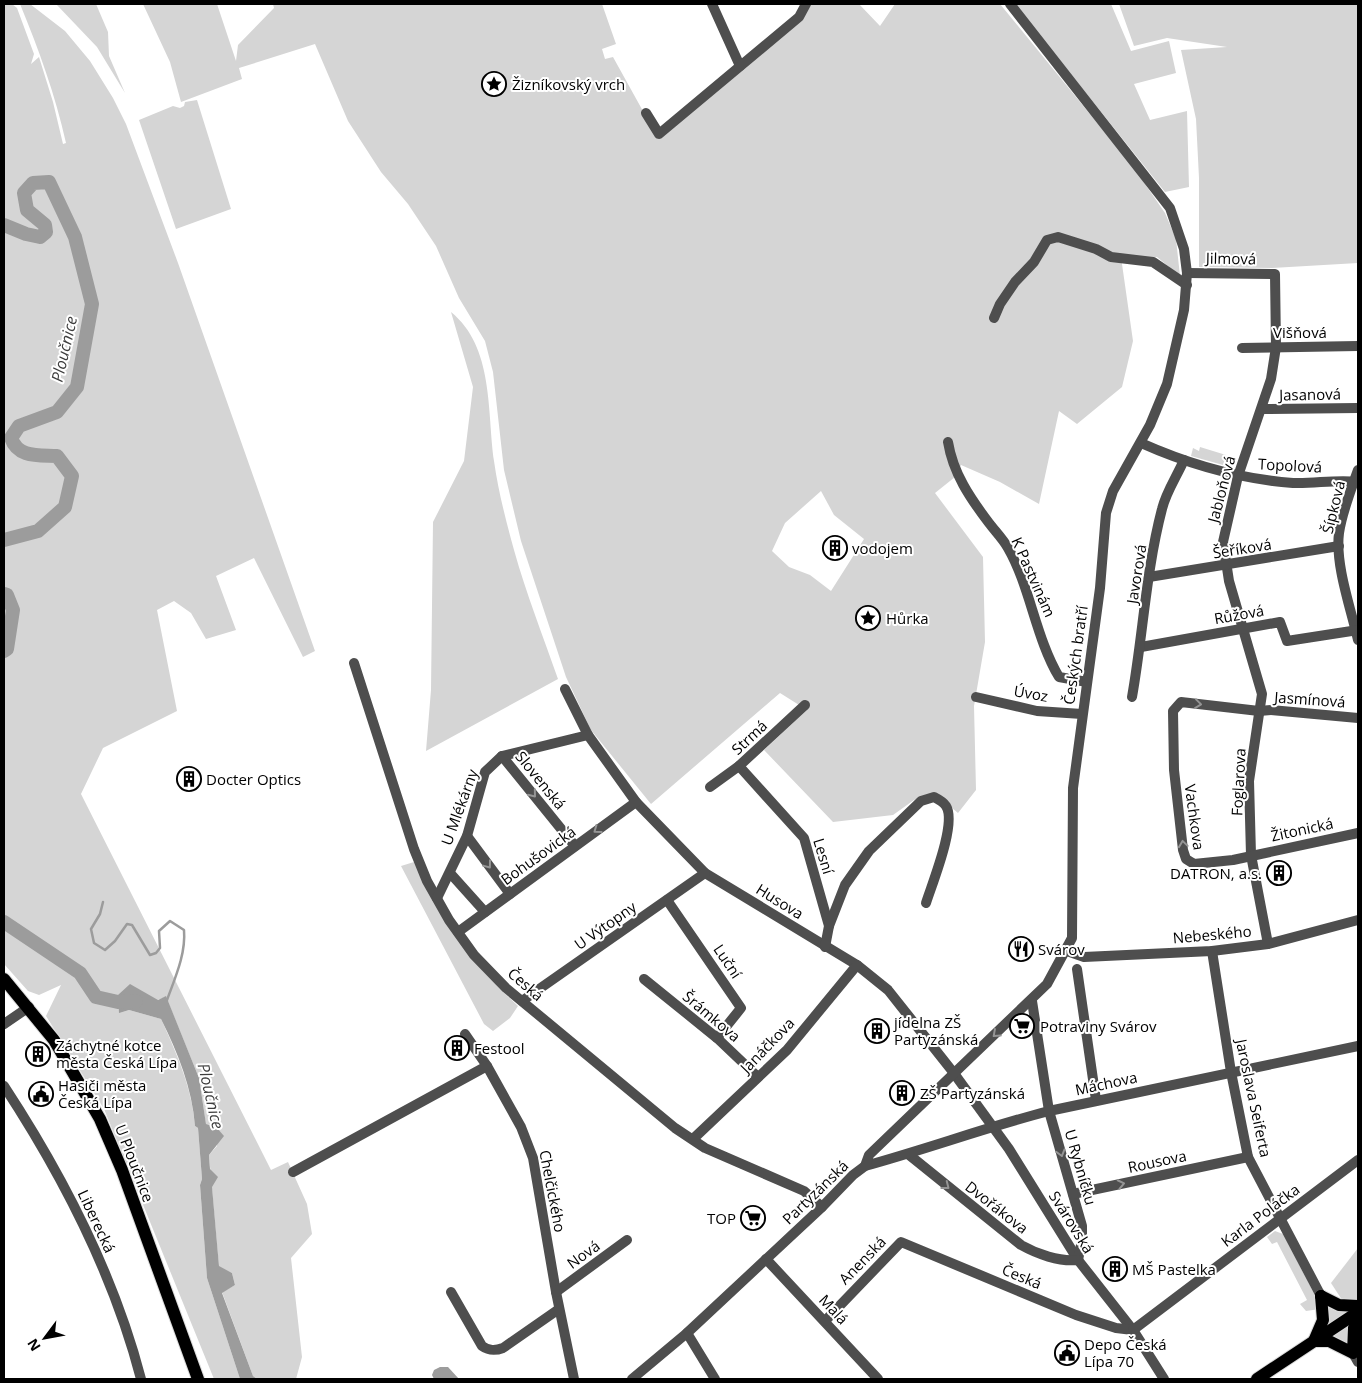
<svg xmlns="http://www.w3.org/2000/svg" width="1362" height="1383" font-family="'Open Sans',sans-serif">
<style>
.green{fill:#d5d5d5;fill-rule:evenodd}
.water{fill:#9c9c9c}
.lines{fill:none;stroke-linecap:round;stroke-linejoin:round}
.stream{stroke:#9c9c9c;stroke-width:2.5}
.river{stroke:#9c9c9c;stroke-width:14}
.major-casing{stroke:#dbdbdb;stroke-width:14}
.minor{stroke:#4e4e4e;stroke-width:10}
.major{stroke:#000;stroke-width:12}
.oneway{stroke:#959595}
.labels{text-anchor:middle;dominant-baseline:central;stroke-width:4;stroke-linejoin:round;paint-order:stroke}
.poi-label{font-size:15px;fill:#000;stroke:#fff;text-anchor:start}
.street-label{font-size:15px;fill:#000;stroke:#fff}
.water-label{font-size:16px;font-style:italic;fill:#3d3d3d;stroke:#fff}
</style>
<rect width="100%" height="100%" fill="#fff"/>
<!-- green -->
<g class="green">
<path d="M 4,4 L 12,4 L 17,8 L 34,54 L 31,64 L 39,57 L 53,102 L 63,144 L 66,143 C 55,94 39,50 20,4 L 30,4 L 65,31 L 90,61 L 113,98 L 126,124 L 178,263 L 315,651 L 303,657 L 254,558 L 216,576 L 236,630 L 206,639 L 191,613 L 174,601 L 157,610 L 177,711 L 103,748 L 81,794 L 271,1170 L 288,1162 L 307,1204 L 312,1234 L 291,1258 L 302,1357 L 296,1379 L 257,1379 L 253,1376 L 222,1292 L 235,1285 L 232,1273 L 219,1267 L 209,1155 L 217,1146 L 217,1128 L 206,1125 L 199,1078 L 166,997 L 119,1013 L 129,1010 L 161,1019 C 177,1054 192,1088 195,1126 L 198,1128 L 202,1179 L 200,1185 L 207,1278 L 240,1379 L 214,1379 L 104,1109 L 46,1016 L 61,985 L 39,995 L 28,991 L 4,964 Z"/>
<polygon points="56,4 96,4 108,32 109,56 125,93 97,47"/>
<path d="M 143,4 L 217,4 L 236,61 L 238,45 L 274,8 L 273,4 L 602,4 L 616,44 L 602,49 L 605,59 L 613,57 L 654,131 L 662,134 L 810,4 L 859,4 L 880,26 L 895,4 L 1000,4 L 1134,168 L 1165,213 L 1176,239 L 1180,276 L 1157,257 L 1121,257 L 1133,341 L 1122,387 L 1077,424 L 1059,411 L 1039,504 L 1000,482 L 961,465 L 955,477 L 935,493 L 983,557 L 985,642 L 974,706 L 976,790 L 958,813 L 934,793 L 914,800 L 893,815 L 833,822 L 764,750 L 807,710 L 780,693 L 651,804 L 591,730 L 566,677 L 521,541 L 504,470 L 493,372 L 485,341 L 459,298 L 436,246 L 408,204 L 381,172 L 348,121 L 315,44 L 239,68 L 242,79 L 181,102 L 170,62 ZM 821,491 L 834,515 L 864,539 L 831,591 L 810,575 L 789,567 L 772,551 L 785,523 Z"/>
<polygon points="1015,4 1111,4 1131,51 1169,41 1176,73 1134,84 1150,120 1187,111 1189,187 1165,192"/>
<polygon points="1119,4 1358,4 1358,263 1272,268 1199,267 1199,178 1196,119 1181,50 1227,47 1167,38 1134,46"/>
<polygon points="197,100 231,209 176,229 139,120 173,106 180,108 184,106 185,102"/>
<path d="M 451,312 C 494,347 487,411 494,461 C 498,490 506,521 514,550 C 526,593 543,636 558,679 L 426,751 L 431,690 L 433,522 L 464,461 L 473,387 Z"/>
<polygon points="1200,447 1226,455 1223,465 1191,456 1193,448 1199,451"/>
<polygon points="414,862 449,926 499,988 518,1006 510,1018 493,1031 484,1024 401,866"/>
<polygon points="1275,1231 1283,1234 1314,1293 1320,1309 1306,1311 1300,1304 1307,1300 1277,1242 1272,1244 1267,1237"/>
<polygon points="1358,1248 1358,1300 1346,1306 1331,1283"/>
<polygon points="1325,1301 1351,1310 1326,1327"/>
<polygon points="1350,1324 1349,1345 1331,1337"/>
</g>
<!-- water -->
<g class="water">
<path d="M 130,984 L 158,1000 L 166,996 L 199,1078 L 206,1124 L 217,1128 L 224,1136 L 209,1155 L 210,1169 L 218,1177 L 212,1187 L 219,1266 L 232,1273 L 235,1285 L 222,1293 L 253,1376 L 257,1379 L 240,1379 L 207,1278 L 200,1185 L 202,1179 L 198,1128 L 195,1126 C 192,1088 178,1053 161,1019 L 129,1010 L 119,1013 L 118,995 Z"/>
<polygon points="440,1367 448,1367 459,1379 434,1379 432,1375 434,1370"/>
</g>
<g class="lines">
<!-- stream -->
<path class="stream" d="M 103,902 L 100,914 L 91,929 L 94,943 L 105,950 L 115,941 L 127,924 L 132,925 L 150,955 L 156,953 L 160,948 L 159,931 L 170,921 L 184,930 C 186,954 175,978 167,1000"/>
<!-- river -->
<g class="river">
<path d="M 4,225 L 26,234 L 40,237 L 46,232 L 45,225 L 27,210 L 24,193 L 33,183 L 49,182 L 75,237 L 92,304 L 77,387 L 57,412 L 19,426 L 11,438 C 18,458 38,455 57,456 L 72,476 L 65,507 L 38,531 L 4,540"/>
<polyline points="4,594 7,595 13,610 7,649 4,651"/>
<polyline points="4,922 80,973 96,997 118,1002 136,1001"/>
</g>
<defs>
<g id="major">
<polyline points="4,979 54,1040 100,1119 122,1170 198,1379"/>
<polyline points="1321,1296 1339,1305 1358,1306"/>
<polyline points="1314,1341 1329,1341 1353,1353 1354,1328 1358,1319"/>
<polyline points="1314,1341 1323,1320 1321,1296"/>
<polyline points="1257,1379 1358,1312"/>
</g>
</defs>
<!-- major casing -->
<use href="#major" class="major-casing"/>
<!-- minor -->
<g class="minor">
<polyline points="712,4 740,66"/>
<polyline points="646,113 659,134 799,17 806,4"/>
<polyline points="1187,273 1275,274 1276,347 1271,379 1238,476 1223,542 1229,581 1262,694 1249,781 1251,855 1268,944"/>
<polyline points="994,318 1000,304 1015,282 1034,262 1047,240 1058,237 1096,249 1111,257 1153,262 1187,285"/>
<polyline points="1242,348 1358,346"/>
<polyline points="1263,409 1358,408"/>
<path d="M 948,442 C 953,473 970,498 989,523 C 995,531 1003,539 1008,548 C 1030,586 1036,639 1059,677 L 1087,682"/>
<path d="M 1141,443 C 1188,464 1240,479 1293,483 C 1314,484 1337,479 1358,482"/>
<path d="M 1358,470 C 1351,490 1342,512 1339,533 C 1335,565 1351,609 1358,640"/>
<polyline points="1149,577 1339,546"/>
<polyline points="1141,647 1280,622 1287,641 1358,630"/>
<polyline points="354,663 414,849 427,881 449,920 474,955 506,988 675,1128 705,1148 804,1191 822,1207"/>
<polyline points="565,689 588,735 636,802 705,873 857,965 888,990 953,1072 1009,1149 1078,1260 1133,1330 1164,1379"/>
<polyline points="976,697 1037,711 1082,714"/>
<path d="M 1132,697 C 1143,635 1146,570 1162,509 C 1166,492 1177,476 1184,460"/>
<polyline points="1358,718 1271,710 1259,711 1181,702 1173,711 1174,770 1183,850 1186,859 1194,864 1233,860 1358,833"/>
<polyline points="502,756 575,846"/>
<polyline points="739,766 804,838 829,926 825,947"/>
<polyline points="710,787 739,766 805,705"/>
<polyline points="467,836 510,894"/>
<polyline points="450,873 485,912"/>
<polyline points="437,898 467,836 485,772 502,756 588,735"/>
<polyline points="667,900 741,1008 717,1038"/>
<path d="M 829,926 L 845,885 L 869,851 L 921,801 L 934,797 C 938,799 944,803 946,806 C 957,823 932,884 926,903"/>
<polyline points="458,932 636,802"/>
<polyline points="1067,951 1084,957 1212,951 1268,944 1358,920"/>
<polyline points="1212,951 1231,1072 1248,1157 1321,1296"/>
<polyline points="1077,969 1096,1100"/>
<polyline points="644,979 717,1038 758,1077"/>
<polyline points="522,1001 705,873"/>
<polyline points="1032,1001 1049,1111 1082,1226 1082,1240 1078,1260"/>
<polyline points="4,1024 29,1007"/>
<polyline points="465,1034 487,1066 521,1127 533,1158 556,1292 574,1379"/>
<path d="M 4,1086 C 63,1176 114,1275 141,1379"/>
<polyline points="693,1139 787,1050 857,965"/>
<path d="M 908,1154 L 1021,1245 C 1037,1254 1059,1262 1078,1260"/>
<path d="M 865,1166 C 927,1149 987,1127 1049,1111 L 1358,1046"/>
<polyline points="293,1172 487,1066"/>
<polyline points="1073,1194 1248,1157"/>
<polyline points="766,1259 878,1379"/>
<path d="M 451,1292 L 482,1346 C 489,1351 495,1351 503,1348 L 559,1309"/>
<polyline points="556,1292 627,1240"/>
<polyline points="825,1321 901,1242 1076,1315 1116,1328 1133,1330"/>
<polyline points="1133,1330 1358,1160"/>
<polyline points="687,1333 715,1379"/>
<polyline points="1353,1353 1358,1362"/>
<polyline points="632,1379 687,1333 822,1207 853,1175 865,1166 869,1155 1047,984 1072,938 1073,788 1100,588 1106,513 1113,491 1150,425 1167,384 1184,310 1187,273 1184,249 1170,208 1010,4"/>
</g>
<!-- major -->
<use href="#major" class="major"/>
</g>
<!-- one-way arrows -->
<defs><path id="oneway-chevron" d="M-2-3.5L2.5 0L-2 3.5" fill="none" stroke-width="1.6" stroke-linecap="round" stroke-linejoin="round" transform="scale(1.25)"/></defs>
<g class="oneway">
<use href="#oneway-chevron" transform="translate(1198 704) rotate(7)"/>
<use href="#oneway-chevron" transform="translate(533 794) rotate(51)"/>
<use href="#oneway-chevron" transform="translate(597 830) rotate(144)"/>
<use href="#oneway-chevron" transform="translate(1183 844) rotate(-98)"/>
<use href="#oneway-chevron" transform="translate(488 865) rotate(53)"/>
<use href="#oneway-chevron" transform="translate(996 1034) rotate(138)"/>
<use href="#oneway-chevron" transform="translate(1061 1153) rotate(74)"/>
<use href="#oneway-chevron" transform="translate(1121 1184) rotate(-12)"/>
<use href="#oneway-chevron" transform="translate(946 1186) rotate(38)"/>
</g>
<!-- icons -->
<defs>
<symbol id="sight-ring" viewBox="-11 -11 22 22"><circle r="9.5" fill="#fff" stroke="#000" stroke-width="1.5"/><path d="M0-6L1.8-2.2L6-1.7L2.9 1.2L3.7 5.4L0 3.3L-3.7 5.4L-2.9 1.2L-6-1.7L-1.8-2.2Z" fill="#000"/></symbol>
<symbol id="building-ring" viewBox="-11 -11 22 22"><circle r="9.5" fill="#fff" stroke="#000" stroke-width="1.5"/><path d="M-4-6H4V6H1V3H-1V6H-4ZM-2.5-4.3h1.7v1.8h-1.7ZM.8-4.3h1.7v1.8H.8ZM-2.5-1h1.7V.8h-1.7ZM.8-1h1.7V.8H.8Z" fill="#000"/></symbol>
<symbol id="restaurant-ring" viewBox="-11 -11 22 22"><circle r="9.5" fill="#fff" stroke="#000" stroke-width="1.5"/><path d="M-5-6h1v4h1v-4h1v4h1v-4h1v5L-1.5 .5V6h-2V.5L-5-1ZM5-6V6H3V1.5H1.5Q1.5-4 5-6Z" fill="#000"/></symbol>
<symbol id="supermarket-ring" viewBox="-11 -11 22 22"><circle r="9.5" fill="#fff" stroke="#000" stroke-width="1.5"/><path d="M-6-5.5h2.5l.6 2H6L4.5 2H-2.5L-4.4-4H-6ZM-1.5 3.2a1.3 1.3 0 1 0 .1 0ZM3 3.2a1.3 1.3 0 1 0 .1 0Z" fill="#000"/></symbol>
<symbol id="civic-ring" viewBox="-11 -11 22 22"><circle r="9.5" fill="#fff" stroke="#000" stroke-width="1.5"/><path d="M-.6-6.5H3V-4.5H.6V-3L4-1V1h2V6H-6V1h2V-1L-.6-3ZM-1.2 2.5V6h2.4V2.5Z" fill="#000"/></symbol>
</defs>
<g fill-rule="evenodd">
<use href="#sight-ring" x="480" y="70" width="28" height="28"/>
<use href="#building-ring" x="821" y="534" width="28" height="28"/>
<use href="#sight-ring" x="854" y="604" width="28" height="28"/>
<use href="#building-ring" x="175" y="765" width="28" height="28"/>
<use href="#building-ring" x="1265" y="859" width="28" height="28"/>
<use href="#restaurant-ring" x="1007" y="935" width="28" height="28"/>
<use href="#supermarket-ring" x="1008" y="1012" width="28" height="28"/>
<use href="#building-ring" x="863" y="1017" width="28" height="28"/>
<use href="#building-ring" x="443" y="1034" width="28" height="28"/>
<use href="#building-ring" x="24" y="1040" width="28" height="28"/>
<use href="#building-ring" x="888" y="1079" width="28" height="28"/>
<use href="#civic-ring" x="27" y="1080" width="28" height="28"/>
<use href="#supermarket-ring" x="739" y="1204" width="28" height="28"/>
<use href="#building-ring" x="1101" y="1255" width="28" height="28"/>
<use href="#civic-ring" x="1053" y="1339" width="28" height="28"/>
</g>
<g class="labels">
<!-- poi labels -->
<g class="poi-label">
<text x="512" y="84">Žizníkovský vrch</text>
<text x="852" y="548">vodojem</text>
<text x="886" y="618">Hůrka</text>
<text x="206" y="779">Docter Optics</text>
<text x="1262" y="873" text-anchor="end">DATRON, a.s.</text>
<text x="1038" y="949">Svárov</text>
<text x="894" y="1022">jídelna ZŠ<tspan x="894" dy="17">Partyzánská</tspan></text>
<text x="1040" y="1026">Potraviny Svárov</text>
<text x="56" y="1045">Záchytné kotce<tspan x="56" dy="17">města Česká Lípa</tspan></text>
<text x="474" y="1048">Festool</text>
<text x="58" y="1085">Hasiči města<tspan x="58" dy="17">Česká Lípa</tspan></text>
<text x="920" y="1093">ZŠ Partyzánská</text>
<text x="736" y="1218" text-anchor="end">TOP</text>
<text x="1132" y="1269">MŠ Pastelka</text>
<text x="1084" y="1344">Depo Česká<tspan x="1084" dy="17">Lípa 70</tspan></text>
</g>
<!-- street labels -->
<g class="street-label">
<text transform="translate(1231 258) rotate(1)">Jilmová</text>
<text x="1300" y="332">Višňová</text>
<text transform="translate(1310 394) rotate(-1)">Jasanová</text>
<text transform="translate(1290 465) rotate(3)">Topolová</text>
<text transform="translate(1221 489) rotate(-75)">Jabloňová</text>
<text transform="translate(1333 507) rotate(-76)">Šípková</text>
<text transform="translate(1242 548) rotate(-9)">Šeříková</text>
<text transform="translate(1136 574) rotate(-81)">Javorová</text>
<text transform="translate(1034 577) rotate(66)">K Pastvinám</text>
<text transform="translate(1239 614) rotate(-10)">Růžová</text>
<text transform="translate(1075 655) rotate(-82)">Českých bratří</text>
<text transform="translate(1031 693) rotate(10)">Úvoz</text>
<text transform="translate(1310 699) rotate(4)">Jasmínová</text>
<text transform="translate(749 737) rotate(-43)">Strmá</text>
<text transform="translate(541 780) rotate(51)">Slovenská</text>
<text transform="translate(1238 782) rotate(-87)">Foglarova</text>
<text transform="translate(459 807) rotate(-70)">U Mlékárny</text>
<text transform="translate(1195 817) rotate(82)">Vachkova</text>
<text transform="translate(1302 829) rotate(-12)">Žitonická</text>
<text transform="translate(538 855) rotate(-36)">Bohušovická</text>
<text transform="translate(824 856) rotate(73)">Lesní</text>
<text transform="translate(780 901) rotate(32)">Husova</text>
<text transform="translate(605 925) rotate(-35)">U Výtopny</text>
<text transform="translate(1212 934) rotate(-5)">Nebeského</text>
<text transform="translate(728 961) rotate(56)">Luční</text>
<text transform="translate(526 984) rotate(41)">Česká</text>
<text transform="translate(712 1016) rotate(40)">Šrámkova</text>
<text transform="translate(767 1045) rotate(-46)">Janáčkova</text>
<text transform="translate(1106 1083) rotate(-12)">Máchova</text>
<text transform="translate(1254 1098) rotate(78)">Jaroslava Seiferta</text>
<text transform="translate(1157 1161) rotate(-12)">Rousova</text>
<text transform="translate(135 1163) rotate(69)">U Ploučnice</text>
<text transform="translate(1081 1167) rotate(74)">U Rybníčku</text>
<text transform="translate(553 1191) rotate(79)">Chelčického</text>
<text transform="translate(815 1192) rotate(-44)">Partyzánská</text>
<text transform="translate(997 1207) rotate(38)">Dvořákova</text>
<text transform="translate(1260 1215) rotate(-37)">Karla Poláčka</text>
<text transform="translate(97 1221) rotate(65)">Liberecká</text>
<text transform="translate(1072 1222) rotate(58)">Svárovská</text>
<text transform="translate(583 1254) rotate(-36)">Nová</text>
<text transform="translate(862 1260) rotate(-46)">Anenská</text>
<text transform="translate(1022 1276) rotate(23)">Česká</text>
<text transform="translate(834 1309) rotate(47)">Malá</text>
</g>
<!-- water labels -->
<g class="water-label">
<text transform="translate(64 349) rotate(-77)">Ploučnice</text>
<text transform="translate(211 1096) rotate(77)">Ploučnice</text>
</g>
</g>
<!-- border -->
<rect width="1362" height="1383" fill="none" stroke="#000000" stroke-width="10"/>
<!-- north arrow -->
<g transform="translate(45 1338) rotate(238)" stroke="#ffffff" stroke-width="4" paint-order="stroke">
<path d="M0-4L9 19L0 12L-9 19Z" fill="#000000"/>
<text y="-8" font-size="14" font-weight="bold" text-anchor="middle" fill="#000000">N</text>
</g>
</svg>
